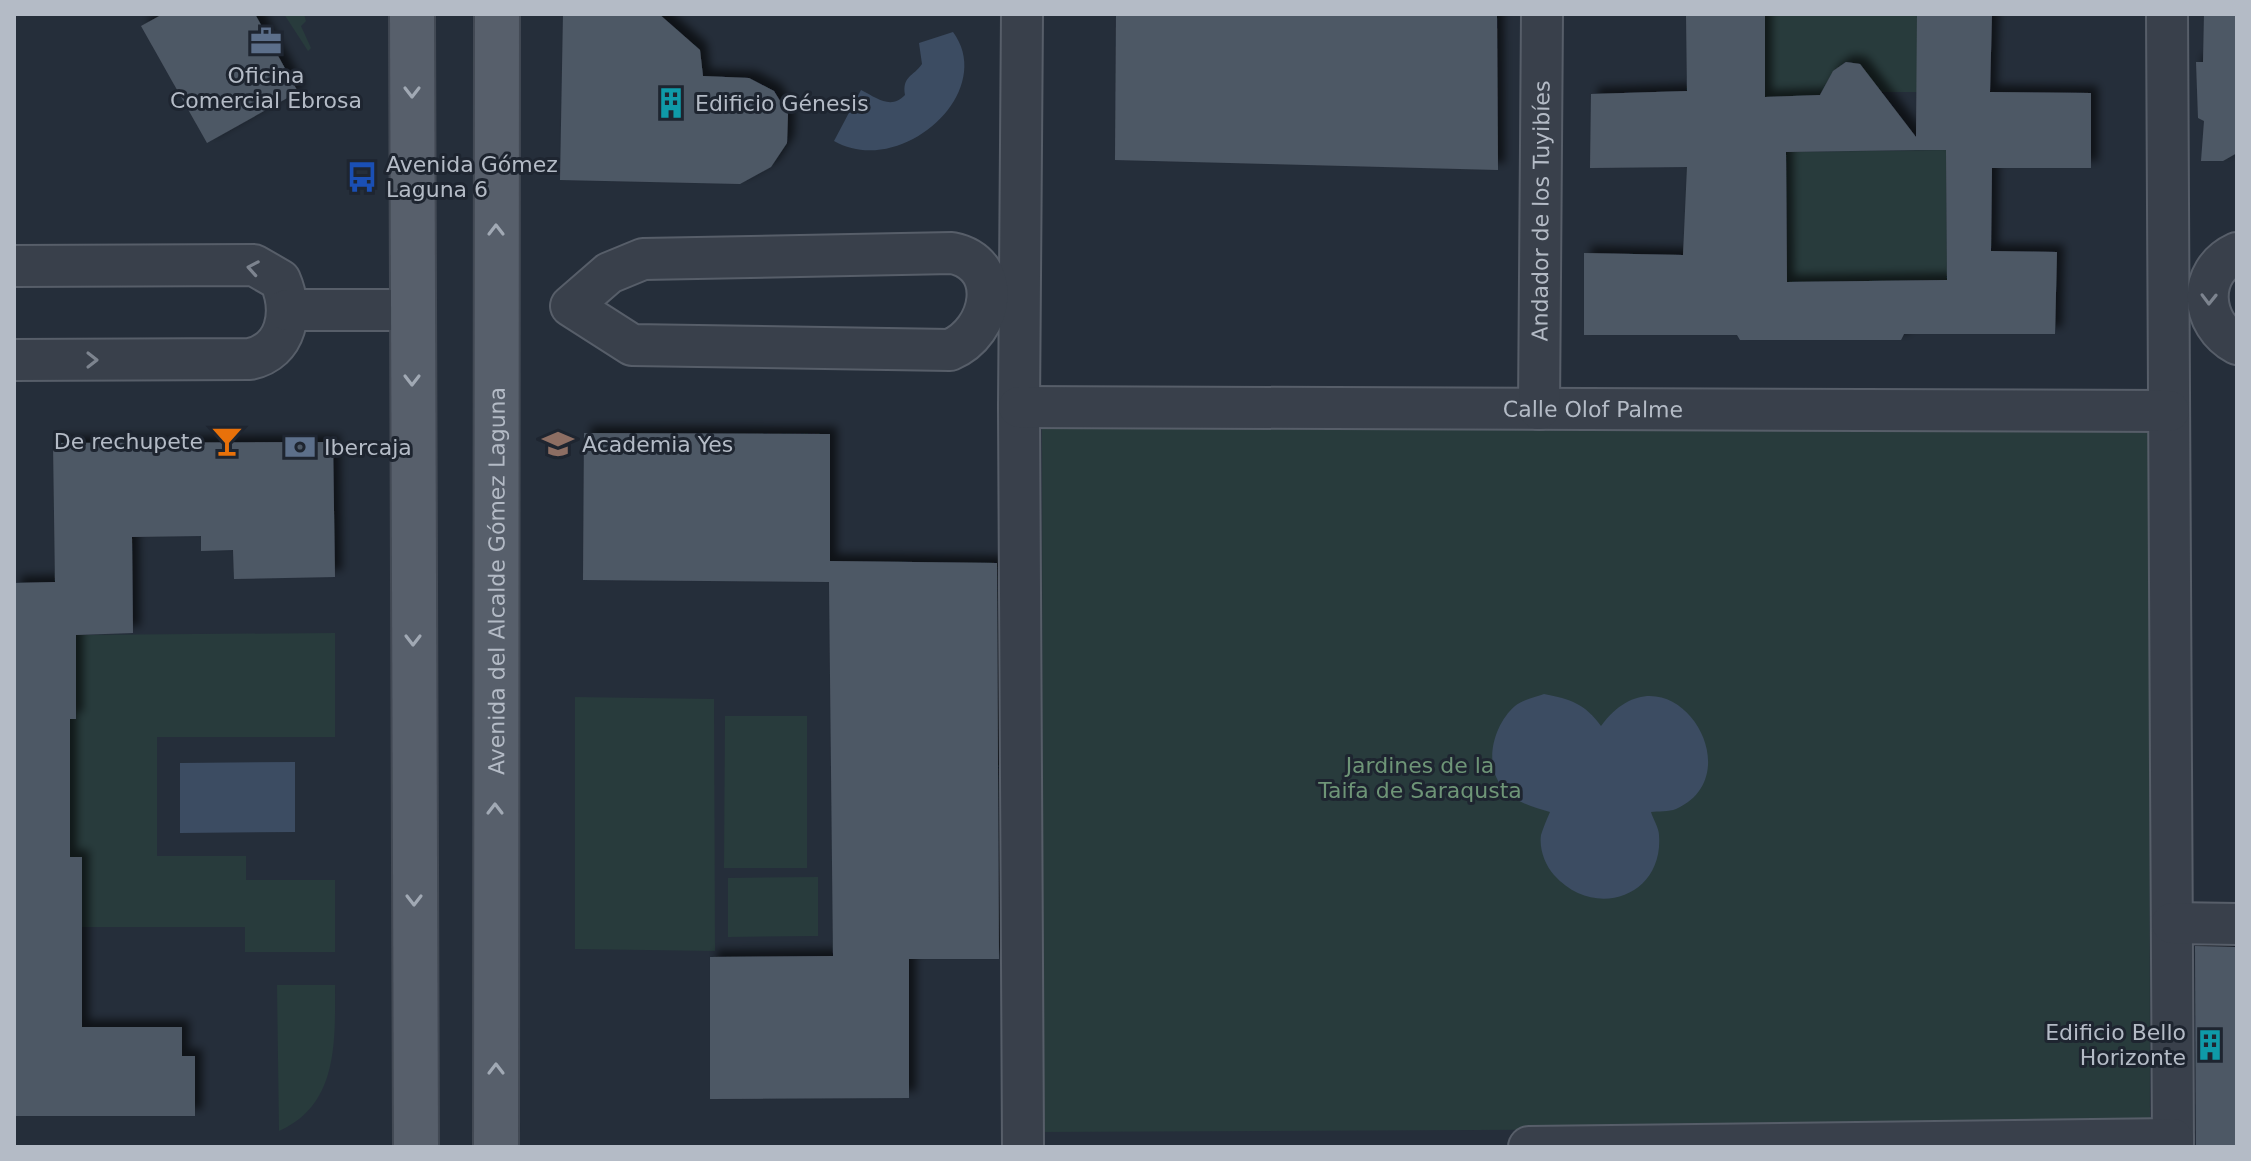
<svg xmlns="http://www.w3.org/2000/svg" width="2251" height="1161" font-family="'DejaVu Sans',sans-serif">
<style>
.green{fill:#283b3c}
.water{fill:#3c4c62}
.building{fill:#4e5865;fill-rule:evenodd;filter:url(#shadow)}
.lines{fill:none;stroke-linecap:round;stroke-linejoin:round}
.minor-casing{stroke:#575e69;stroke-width:44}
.major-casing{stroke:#424954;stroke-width:48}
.minor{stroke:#39404b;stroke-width:40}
.major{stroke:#575f6b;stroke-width:44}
.oneway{stroke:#a1a9b4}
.oneway2{stroke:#7d848f}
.labels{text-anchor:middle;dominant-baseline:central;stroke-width:6;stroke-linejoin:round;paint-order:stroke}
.poi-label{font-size:22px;fill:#b4bbc6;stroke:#1e2530;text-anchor:start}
.street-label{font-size:22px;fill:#b4bbc6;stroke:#1e2530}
.park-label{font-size:22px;fill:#6e9577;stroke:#1e2530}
</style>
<defs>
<filter id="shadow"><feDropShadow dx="7" dy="-7" stdDeviation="4" flood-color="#0009"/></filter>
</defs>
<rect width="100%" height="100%" fill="#252e3a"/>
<!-- green -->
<g class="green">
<polygon points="284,14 304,14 306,21 301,26 311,48 308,51"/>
<polygon points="1765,14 1917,14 1917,92 1878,92 1860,64 1846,62 1833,71 1820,95 1765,97"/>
<polygon points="1946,150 1947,280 1787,282 1786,152"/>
<polygon points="2149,420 2150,1127 1043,1132 1042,426"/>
<polygon points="335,633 335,737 157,737 157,856 246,856 246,880 335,880 335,952 245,952 245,927 82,927 82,857 70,857 70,765 64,719 76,718 76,635"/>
<polygon points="575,697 714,699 715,951 575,949"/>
<polygon points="725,716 807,716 807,868 724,868"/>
<polygon points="818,877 818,936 728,937 728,878"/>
<path d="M 277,985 L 335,985 C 335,1040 339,1105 279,1131 Z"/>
</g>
<!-- water -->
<g class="water">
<path d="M 953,32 C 998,93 900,179 834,141 L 861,90 C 877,98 891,110 905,95 C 902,76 913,77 922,64 L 919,43 Z"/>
<path d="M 1544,694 C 1571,699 1585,704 1601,726 C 1667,636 1757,773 1676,809 C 1669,812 1658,811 1651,812 C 1653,819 1659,828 1659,835 C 1664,896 1595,921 1554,875 C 1545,865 1539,849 1541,835 C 1543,828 1547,819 1550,812 C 1533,807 1517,803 1505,790 C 1482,767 1493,725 1515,706 C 1522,700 1536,697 1544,694 Z"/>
<polygon points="295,762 295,832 180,833 180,763"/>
</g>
<!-- building -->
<g class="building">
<polygon points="163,14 255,14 298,92 207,143 141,26"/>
<polygon points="563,14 659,14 700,50 703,76 749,78 774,91 788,114 787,143 771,167 740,184 560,180"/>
<polygon points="1116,14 1497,14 1498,170 1115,160"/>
<path d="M 1686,14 L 1765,14 L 1765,97 L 1820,95 L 1833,71 L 1846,62 L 1860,64 L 1916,137 L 1917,14 L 1992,14 L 1990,92 L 2091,93 L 2091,168 L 1992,168 L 1991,251 L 2057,252 L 2055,334 L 1904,334 L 1901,340 L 1740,340 L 1737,335 L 1584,335 L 1584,253 L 1683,255 L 1687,167 L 1590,168 L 1591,94 L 1687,91 ZM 1916,150 L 1946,150 L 1947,280 L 1787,282 L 1786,152 Z"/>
<polygon points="2204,14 2237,14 2237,153 2223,161 2201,161 2204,121 2198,118 2196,62 2203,62"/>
<polygon points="584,433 830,434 830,561 997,563 999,959 909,959 909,1098 710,1099 710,957 833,956 829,582 583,580"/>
<polygon points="333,442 335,577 234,579 233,550 201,551 201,536 132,537 133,633 76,635 76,719 70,719 70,857 82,857 82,1027 182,1027 182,1056 195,1056 195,1116 14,1116 14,583 55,582 53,443"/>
<polygon points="2195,946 2237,947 2237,1147 2196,1147"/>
</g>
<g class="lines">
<defs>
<g id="minor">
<polyline points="1022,14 1019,407 1023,1147"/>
<polyline points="2167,14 2173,1147"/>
<path d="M 952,253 C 1006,264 993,332 950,350 L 632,345 L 571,306 L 609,273 L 643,259 Z"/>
<path d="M 2237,253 C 2196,272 2200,324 2237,344"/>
<path d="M 14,266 L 254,265 L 280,280 C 294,312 287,351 250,359 L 14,360"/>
<polyline points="287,310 411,310"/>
<path id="s1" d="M 1019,407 L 2169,411"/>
<path id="s2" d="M 1539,409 L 1542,14"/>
<polyline points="2172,923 2237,924"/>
<polyline points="1529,1147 2173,1139"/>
</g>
<g id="major">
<polyline points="412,14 416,1147"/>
<path id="s3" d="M 496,1147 L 497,14"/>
</g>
</defs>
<!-- minor casing -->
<use href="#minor" class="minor-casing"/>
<!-- major casing -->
<use href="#major" class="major-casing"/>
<!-- minor -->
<use href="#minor" class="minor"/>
<!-- major -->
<use href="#major" class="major"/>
</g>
<!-- one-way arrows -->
<defs><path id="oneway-chevron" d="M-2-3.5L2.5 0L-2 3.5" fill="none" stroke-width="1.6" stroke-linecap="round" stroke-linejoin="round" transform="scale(2)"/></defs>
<g class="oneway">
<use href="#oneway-chevron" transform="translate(412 92) rotate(90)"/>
<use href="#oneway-chevron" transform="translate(496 230) rotate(-90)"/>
<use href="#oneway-chevron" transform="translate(412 380) rotate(90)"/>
<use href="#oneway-chevron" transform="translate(413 640) rotate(90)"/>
<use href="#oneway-chevron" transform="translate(495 809) rotate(-90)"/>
<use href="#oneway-chevron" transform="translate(414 900) rotate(90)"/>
<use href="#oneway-chevron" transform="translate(496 1069) rotate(-90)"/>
</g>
<g class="oneway2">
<use href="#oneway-chevron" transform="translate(253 268) rotate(-170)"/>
<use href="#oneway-chevron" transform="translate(2209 299) rotate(91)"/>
<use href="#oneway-chevron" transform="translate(92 360)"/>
</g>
<!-- icons -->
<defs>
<symbol id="office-bare" viewBox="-9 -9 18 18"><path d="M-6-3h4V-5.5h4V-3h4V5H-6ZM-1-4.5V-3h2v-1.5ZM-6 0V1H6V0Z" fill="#5c6f8a" stroke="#1e2530" stroke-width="2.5" paint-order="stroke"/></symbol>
<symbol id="building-bare" viewBox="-9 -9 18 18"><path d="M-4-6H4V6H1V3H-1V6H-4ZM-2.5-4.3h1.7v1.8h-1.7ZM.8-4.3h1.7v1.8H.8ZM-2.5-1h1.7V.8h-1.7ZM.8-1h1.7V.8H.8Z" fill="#0f9aa8" stroke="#1e2530" stroke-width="2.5" paint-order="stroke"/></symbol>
<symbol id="bus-bare" viewBox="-9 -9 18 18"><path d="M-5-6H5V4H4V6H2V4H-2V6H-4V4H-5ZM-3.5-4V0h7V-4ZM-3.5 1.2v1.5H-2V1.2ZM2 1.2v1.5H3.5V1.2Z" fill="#1a4fb4" stroke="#1e2530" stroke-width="2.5" paint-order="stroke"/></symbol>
<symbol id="bar-bare" viewBox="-9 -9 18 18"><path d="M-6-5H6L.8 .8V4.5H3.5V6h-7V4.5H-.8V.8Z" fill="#e8710a" stroke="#1e2530" stroke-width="2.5" paint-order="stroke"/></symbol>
<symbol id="school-bare" viewBox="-9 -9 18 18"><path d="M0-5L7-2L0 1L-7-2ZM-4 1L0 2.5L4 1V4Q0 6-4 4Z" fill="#8d6e63" stroke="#1e2530" stroke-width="2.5" paint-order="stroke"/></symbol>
<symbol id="bank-bare" viewBox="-9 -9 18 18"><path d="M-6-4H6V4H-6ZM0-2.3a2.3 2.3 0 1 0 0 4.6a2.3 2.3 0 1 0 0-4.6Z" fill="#5c6f8a" stroke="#1e2530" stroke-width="2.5" paint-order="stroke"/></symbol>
</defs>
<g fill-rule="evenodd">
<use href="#office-bare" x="244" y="19" width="44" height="44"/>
<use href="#building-bare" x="649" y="81" width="44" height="44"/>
<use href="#bus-bare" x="340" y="155" width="44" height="44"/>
<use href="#bar-bare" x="205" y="419" width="44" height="44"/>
<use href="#school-bare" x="536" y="422" width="44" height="44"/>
<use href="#bank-bare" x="278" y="425" width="44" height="44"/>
<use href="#building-bare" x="2188" y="1023" width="44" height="44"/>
</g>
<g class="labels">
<!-- poi labels -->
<g class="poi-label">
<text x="266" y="75" text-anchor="middle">Oficina<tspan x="266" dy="25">Comercial Ebrosa</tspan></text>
<text x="695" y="103">Edificio Génesis</text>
<text x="386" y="164">Avenida Gómez<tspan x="386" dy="25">Laguna 6</tspan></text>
<text x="203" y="441" text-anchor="end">De rechupete</text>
<text x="582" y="444">Academia Yes</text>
<text x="324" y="447">Ibercaja</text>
<text x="2186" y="1032" text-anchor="end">Edificio Bello<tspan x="2186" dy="25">Horizonte</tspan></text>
</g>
<!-- street labels -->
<g class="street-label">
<text stroke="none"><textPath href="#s2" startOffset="198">Andador de los Tuyibíes</textPath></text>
<text stroke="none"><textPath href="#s1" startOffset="574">Calle Olof Palme</textPath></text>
<text stroke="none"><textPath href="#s3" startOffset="566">Avenida del Alcalde Gómez Laguna</textPath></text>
</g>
<!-- park labels -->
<g class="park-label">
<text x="1420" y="765">Jardines de la<tspan x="1420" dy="25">Taifa de Saraqusta</tspan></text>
</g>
</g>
<!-- border -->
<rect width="2251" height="1161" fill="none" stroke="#b4bbc6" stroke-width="32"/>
</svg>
